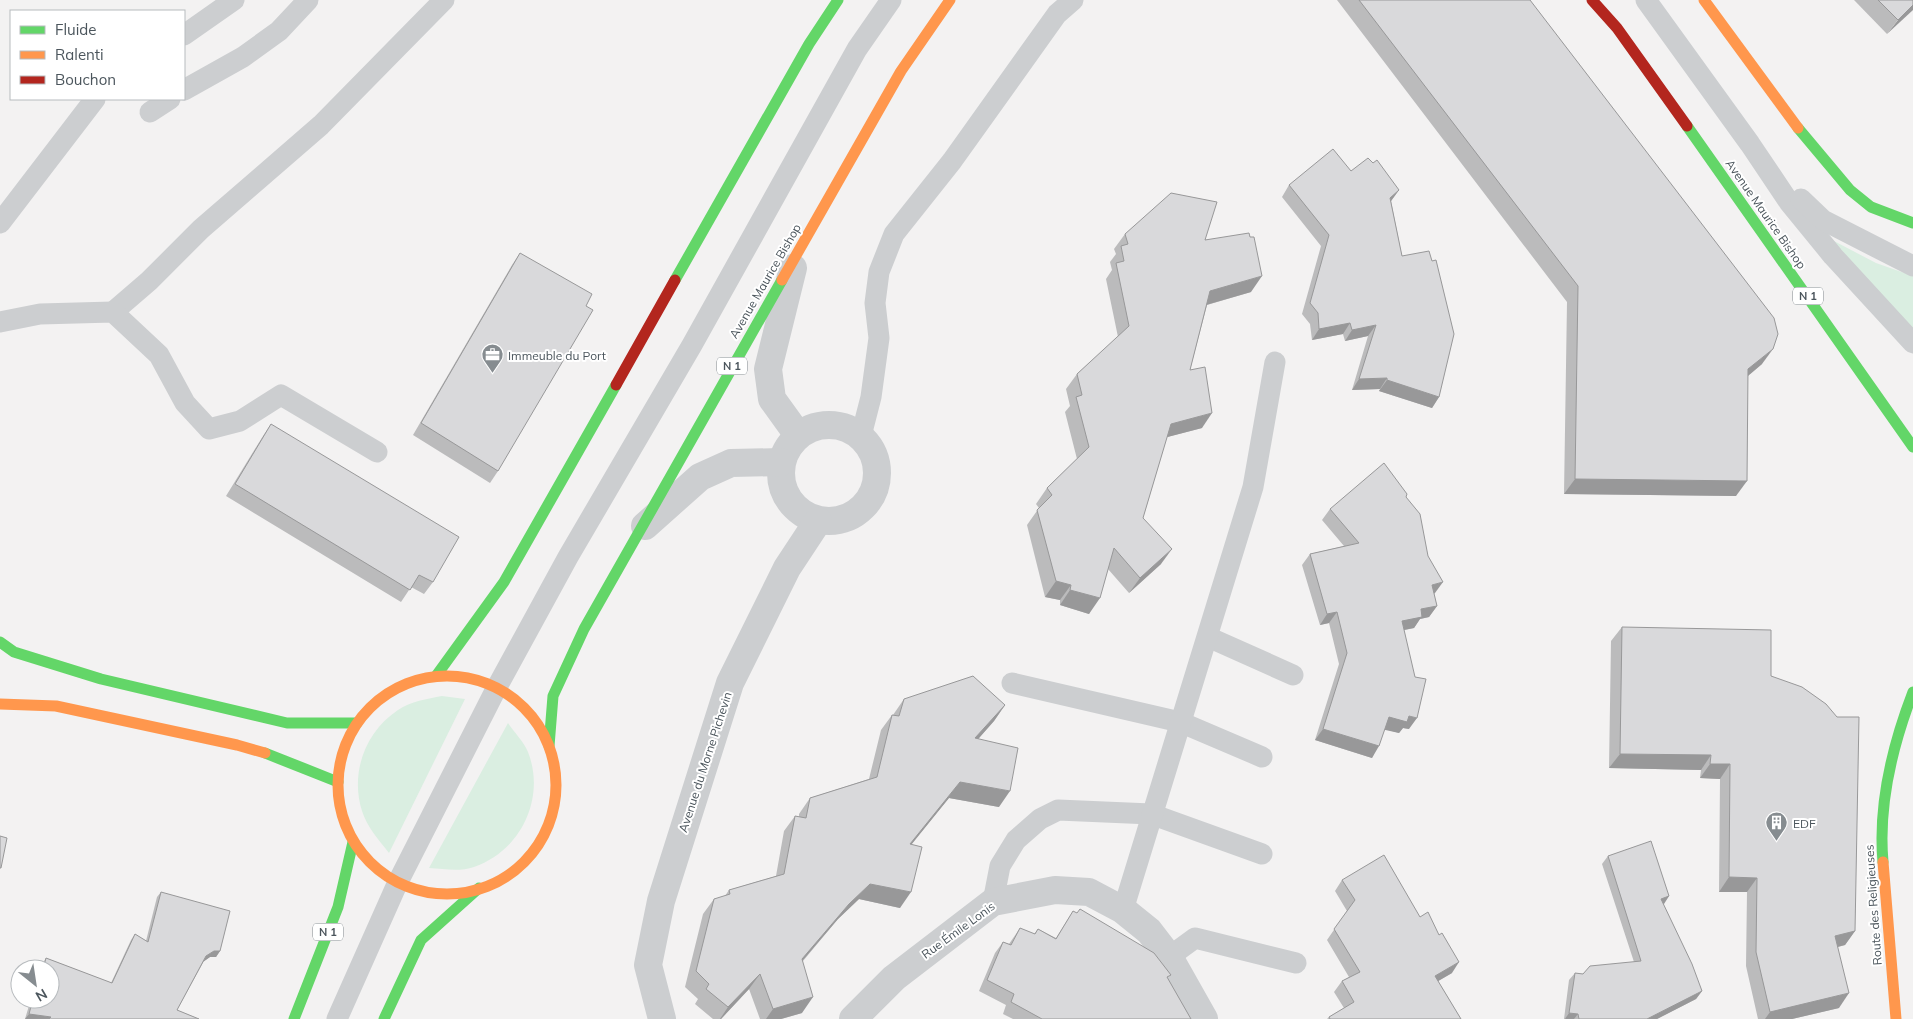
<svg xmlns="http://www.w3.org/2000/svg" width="1913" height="1019" font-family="Mulish,sans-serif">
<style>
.green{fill:#daeee1}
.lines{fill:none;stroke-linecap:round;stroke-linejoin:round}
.lane{stroke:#ccced0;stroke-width:21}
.street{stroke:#ccced0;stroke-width:28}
.fast{stroke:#63d668;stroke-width:11}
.slow{stroke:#ff974d;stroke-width:11}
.jam{stroke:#b3261e;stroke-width:11}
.wall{fill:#bbbbbc}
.shaded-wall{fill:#989899}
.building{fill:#d9d9db;stroke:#989899}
.labels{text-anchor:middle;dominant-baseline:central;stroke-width:4;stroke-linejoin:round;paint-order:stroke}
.shield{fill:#fff;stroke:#81888d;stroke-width:1}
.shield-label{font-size:11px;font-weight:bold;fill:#4b555c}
.street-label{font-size:12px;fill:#4b555c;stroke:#fff}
.poi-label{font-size:12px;fill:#4b555c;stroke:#fff;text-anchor:start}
</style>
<rect width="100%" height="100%" fill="#f3f2f2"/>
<!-- green -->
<g class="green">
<polygon points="1832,240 1876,263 1913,276 1913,331"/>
<path d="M 442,696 L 465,699 L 389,853 C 379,840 367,827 362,811 C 350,773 365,732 398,710 C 411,701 427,699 442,696 Z"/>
<path d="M 508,723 C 514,732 524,742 528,752 C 546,798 521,851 474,867 C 460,872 444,869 429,868 Z"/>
</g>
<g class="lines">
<!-- lane -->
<g class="lane">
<polyline points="1646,0 1750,144 1789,202 1833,256 1913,343"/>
<polyline points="184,35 234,0"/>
<polyline points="184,90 243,57 279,31 308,0"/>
<polyline points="150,112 170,99"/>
<polyline points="1801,199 1823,220 1913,266"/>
<polyline points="0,223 95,99"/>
<polyline points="113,312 149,281 201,229 321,125 444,0"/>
<polyline points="0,322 40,314 113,312 159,355 185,403 209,429 240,421 281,395 377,452"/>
<polyline points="861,436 871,397 879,338 875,303 879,272 894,234 952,161 1057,14 1073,0"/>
<polyline points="1208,637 1293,675"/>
<polyline points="1012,683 1180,722 1262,757"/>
<polyline points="993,902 1000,866 1016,840 1040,819 1058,810 1151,814 1262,854"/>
<polyline points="1123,910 1253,487 1275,362"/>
<polyline points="1169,957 1195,938 1296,963"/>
<polyline points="337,1019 398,882 497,687 568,557 692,345 857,49 891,0"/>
</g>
<!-- street -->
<g class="street">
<polyline points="793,268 768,369 772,399 798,435"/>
<circle cx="829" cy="473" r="48"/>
<polyline points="645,526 700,477 731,463 781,462"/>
<polyline points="662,1019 648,965 661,901 730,683 787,568 818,521"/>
<polyline points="853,1019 894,978 993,902 1055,890 1089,892 1123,910 1149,931 1169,957 1204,1019"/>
</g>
<!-- fast -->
<g class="fast">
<polyline points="1687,126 1913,447"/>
<polyline points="1798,128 1850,190 1871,207 1913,223"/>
<polyline points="675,280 809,44 838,0"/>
<polyline points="0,642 14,652 101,679 287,723 357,723"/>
<polyline points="436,676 504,582 616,385"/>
<polyline points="549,746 553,696 584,629 782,280"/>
<polyline points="265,753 338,782"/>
<path d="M 1883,862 C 1878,806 1893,744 1913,692"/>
<polyline points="294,1019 338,907 353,842"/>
<polyline points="384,1019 421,940 479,888"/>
</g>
<!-- slow -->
<g class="slow">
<polyline points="1704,0 1798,128"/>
<polyline points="782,280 901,71 950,0"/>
<circle cx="447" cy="785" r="109"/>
<polyline points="0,704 56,706 237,745 265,753"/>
<polyline points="1883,862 1896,1019"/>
</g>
<!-- jam -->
<g class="jam">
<polyline points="1592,0 1617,28 1687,126"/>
<polyline points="616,385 675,280"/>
</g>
</g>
<!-- wall -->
<g class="wall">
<polygon points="1337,0 1530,0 1762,364 1748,376 1736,496 1564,494 1567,302"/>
<polygon points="1854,0 1913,0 1887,34"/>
<polygon points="1351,171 1399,190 1391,201 1402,256 1439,397 1432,408 1379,391 1380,389 1352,390 1368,336 1345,341 1343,334 1312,340 1310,324 1302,314 1321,246 1282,197 1289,185"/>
<polygon points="1125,234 1205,240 1251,292 1207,305 1190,370 1202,428 1167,437 1143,518 1161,564 1129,593 1108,569 1089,614 1060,605 1060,600 1045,597 1027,525 1039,508 1036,504 1047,488 1077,459 1065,412 1070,406 1066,389 1077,374 1118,337 1106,279 1112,270 1110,262 1116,254 1114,249"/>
<polygon points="520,253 498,471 490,483 413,435 512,265"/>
<polygon points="271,424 433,582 424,594 411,587 401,602 226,496 263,436"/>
<polygon points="1406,497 1435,593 1434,594 1437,606 1429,617 1420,619 1414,628 1404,630 1409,729 1403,728 1399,733 1385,729 1372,758 1315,740 1339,664 1329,623 1320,625 1302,565 1310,554 1344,546 1322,520 1330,509"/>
<polygon points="1622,627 1771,676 1855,931 1845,945 1838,947 1839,1008 1792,1019 1758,1019 1746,966 1747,892 1719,892 1720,779 1700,778 1701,770 1609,768 1611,641"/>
<polygon points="904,699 1005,705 994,721 978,739 999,807 949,798 911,844 900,908 859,899 838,919 803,961 802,1013 781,1019 760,1019 749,989 721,1019 713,1019 695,1004 698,999 685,987 703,914 714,899 725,896 729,890 776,876 784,831 795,816 799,817 799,814 810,798 869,779 881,730 892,715 893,715"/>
<polygon points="1608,856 1669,896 1663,904 1702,991 1696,999 1657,1019 1564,1019 1569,980 1575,973 1583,974 1634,962 1602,864"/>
<polygon points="1342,880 1452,973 1438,981 1461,1019 1327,1019 1329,1017 1344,1008 1334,992 1342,981 1349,977 1327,940 1347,911 1335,891"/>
<polygon points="161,892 220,951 216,957 210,957 204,961 177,1010 199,1019 25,1019 31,999 50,999 50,969 41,969 43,963 46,958 111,983 131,940 135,934 146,941 157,897"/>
<polygon points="1073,911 1168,979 1191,1019 1013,1019 1003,1014 1006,1005 979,991 995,953 1003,942 1009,944 1020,928 1034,934 1038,929 1056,938"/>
</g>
<!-- shaded-wall -->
<g class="shaded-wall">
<polygon points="1913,5 1913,10 1887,34 1898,20"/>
<polygon points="1399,190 1391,201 1390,198"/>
<polygon points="1262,276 1251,292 1199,307 1210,291"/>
<polygon points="1350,323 1343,334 1312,340 1319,329"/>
<polygon points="1376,325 1368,336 1345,341 1352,330"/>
<polygon points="1773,349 1762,364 1737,385 1748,369"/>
<polygon points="1387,378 1380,389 1352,390 1359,379"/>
<polygon points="1387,380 1439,397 1432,408 1379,391"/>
<polygon points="1212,413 1202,428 1160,439 1171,424"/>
<polygon points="1575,479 1747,481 1736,496 1564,494"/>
<polygon points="1172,549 1161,564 1129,593 1140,578"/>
<polygon points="1056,581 1071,585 1060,600 1045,597"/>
<polygon points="1443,582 1435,593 1425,596 1432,585"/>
<polygon points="1070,590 1100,598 1089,614 1060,605"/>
<polygon points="1437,606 1429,617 1420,619 1414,628 1394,632 1402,621 1421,609"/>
<polygon points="1337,612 1329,623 1320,625 1327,614"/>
<polygon points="1005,705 994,721 965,754 975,738"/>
<polygon points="1409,716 1417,718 1409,729 1403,728 1399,733 1381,729 1389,717"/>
<polygon points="1323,729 1379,746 1372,758 1315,740"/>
<polygon points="1620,754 1711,755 1701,770 1609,768"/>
<polygon points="1710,764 1730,764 1720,779 1700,778"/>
<polygon points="960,782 1010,791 999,807 949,798 899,860 910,844"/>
<polygon points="1729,877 1757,878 1747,892 1719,892"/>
<polygon points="870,884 911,892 900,908 859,899 838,919 791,974 802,959 849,904"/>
<polygon points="1669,896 1664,904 1655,907 1661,899"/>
<polygon points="1855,931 1845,945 1825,950 1835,936"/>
<polygon points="214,951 220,951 216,957 210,957 203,962 206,956"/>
<polygon points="1459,962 1452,973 1428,987 1435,976"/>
<polygon points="760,974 749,989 721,1019 720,1019 728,1007"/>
<polygon points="1702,991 1696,999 1657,1019 1647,1019"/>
<polygon points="1849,993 1839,1008 1792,1019 1765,1019 1770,1012"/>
<polygon points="813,997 802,1013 781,1019 766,1019 773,1009"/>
<polygon points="1569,1013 1578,1014 1574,1019 1565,1019"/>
<polygon points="29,1014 51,1017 49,1019 25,1019"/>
</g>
<!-- building -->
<g class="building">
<polygon points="1359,0 1530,0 1774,318 1778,334 1773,349 1748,369 1747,481 1575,479 1578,286"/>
<polygon points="1878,0 1913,0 1913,5 1898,20"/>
<polygon points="1333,149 1351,171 1368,158 1373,163 1377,160 1399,190 1390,198 1402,256 1429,251 1432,261 1436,260 1454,334 1439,397 1387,380 1387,378 1359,379 1376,325 1352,330 1350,323 1319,329 1318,313 1310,303 1329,235 1289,185"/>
<polygon points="1171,193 1217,202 1205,240 1249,233 1250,237 1254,237 1262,276 1210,291 1190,370 1205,367 1212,413 1171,424 1143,518 1172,549 1140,578 1114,548 1100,598 1070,590 1071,585 1056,581 1037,510 1052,495 1047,488 1089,447 1076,397 1082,395 1077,374 1129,326 1116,263 1124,261 1121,246 1128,244 1125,234"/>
<polygon points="520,253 592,294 586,306 593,310 498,471 421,423"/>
<polygon points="271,424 459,537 433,582 419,575 410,590 235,484"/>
<polygon points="1384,463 1407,494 1406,497 1420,514 1428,556 1443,582 1432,585 1437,606 1421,609 1422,617 1402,621 1415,677 1426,679 1417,718 1409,716 1407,722 1389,717 1379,746 1323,729 1347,653 1337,612 1327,614 1310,554 1359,543 1330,509"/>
<polygon points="1622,627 1771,630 1771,676 1802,687 1826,704 1837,717 1859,717 1855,931 1835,936 1849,993 1770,1012 1756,952 1757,878 1729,877 1730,764 1710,764 1711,755 1620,754"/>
<polygon points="973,676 1005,705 975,738 1018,748 1010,791 960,782 910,844 922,847 911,892 870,884 849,904 802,959 813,997 773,1009 760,974 728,1007 706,989 709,984 696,971 714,899 730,894 729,890 784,874 795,816 806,818 810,798 877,777 892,715 899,716 904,699"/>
<polygon points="0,836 7,838 1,868 0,868"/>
<polygon points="1651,841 1669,896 1661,899 1692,964 1702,991 1647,1019 1579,1019 1578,1014 1569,1013 1575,973 1583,974 1590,966 1641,961 1608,856"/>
<polygon points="1384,855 1420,917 1428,912 1439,935 1442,933 1459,962 1435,976 1461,1019 1330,1019 1329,1017 1354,1002 1342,981 1360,972 1334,929 1355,900 1342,880"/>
<polygon points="161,892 230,911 220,951 214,951 206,956 177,1010 199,1019 49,1019 51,1017 29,1014 33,999 50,999 50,969 43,969 46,958 112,983 135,934 148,942"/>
<polygon points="1080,909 1154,953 1171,975 1167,977 1191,1019 1042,1019 1011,1002 1014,994 987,980 1003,942 1011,945 1020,928 1035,934 1038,929 1056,939 1073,911 1077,913"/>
</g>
<!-- icons -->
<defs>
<symbol id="office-pin" viewBox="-11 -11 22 30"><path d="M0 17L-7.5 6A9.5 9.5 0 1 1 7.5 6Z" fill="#868c90" stroke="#fff"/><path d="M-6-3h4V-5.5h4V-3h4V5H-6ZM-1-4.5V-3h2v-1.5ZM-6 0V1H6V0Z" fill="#fff"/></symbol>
<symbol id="building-pin" viewBox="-11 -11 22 30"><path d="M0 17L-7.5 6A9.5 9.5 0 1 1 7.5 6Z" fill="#868c90" stroke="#fff"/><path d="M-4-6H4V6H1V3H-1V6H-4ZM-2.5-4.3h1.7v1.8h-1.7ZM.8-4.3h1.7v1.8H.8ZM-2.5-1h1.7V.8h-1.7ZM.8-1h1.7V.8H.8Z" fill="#fff"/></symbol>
</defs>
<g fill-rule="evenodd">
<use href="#office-pin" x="480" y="342" width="25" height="34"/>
<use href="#building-pin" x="1764" y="810" width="25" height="34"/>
</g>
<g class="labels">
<!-- shield labels -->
<g class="shield">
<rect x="1793" y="287.5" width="30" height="17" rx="4"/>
<rect x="717" y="357.5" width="30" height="17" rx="4"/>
<rect x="313" y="923.5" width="30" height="17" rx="4"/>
</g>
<g class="shield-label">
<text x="1808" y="296">N 1</text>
<text x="732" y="366">N 1</text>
<text x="328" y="932">N 1</text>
</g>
<!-- street labels -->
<g class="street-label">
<text transform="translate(1766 214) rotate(55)">Avenue Maurice Bishop</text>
<text transform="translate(765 281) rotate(-60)">Avenue Maurice Bishop</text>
<text transform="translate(705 762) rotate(-72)">Avenue du Morne Pichevin</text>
<text transform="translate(1873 905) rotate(-94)">Route des Religieuses</text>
<text transform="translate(958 930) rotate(-36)">Rue Émile Lonis</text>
</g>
<!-- poi labels -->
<g class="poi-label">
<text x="508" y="355">Immeuble du Port</text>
<text x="1793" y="823">EDF</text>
</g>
</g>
<!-- legend -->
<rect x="10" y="10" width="175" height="90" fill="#ffffff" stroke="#b7bbbe"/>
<rect x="20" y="26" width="25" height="8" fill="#63d668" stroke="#b7bbbe"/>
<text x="55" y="35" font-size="15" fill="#4b555c">Fluide</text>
<rect x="20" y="51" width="25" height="8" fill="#ff974d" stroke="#b7bbbe"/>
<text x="55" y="60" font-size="15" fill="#4b555c">Ralenti</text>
<rect x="20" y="76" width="25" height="8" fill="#b3261e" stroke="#b7bbbe"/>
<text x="55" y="85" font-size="15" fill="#4b555c">Bouchon</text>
<!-- north arrow -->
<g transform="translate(35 984) rotate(150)"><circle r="24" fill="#ffffff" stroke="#b7bbbe"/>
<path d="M0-4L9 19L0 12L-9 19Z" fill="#868c90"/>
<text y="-8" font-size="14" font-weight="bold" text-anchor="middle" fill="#4b555c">N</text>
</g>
</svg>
